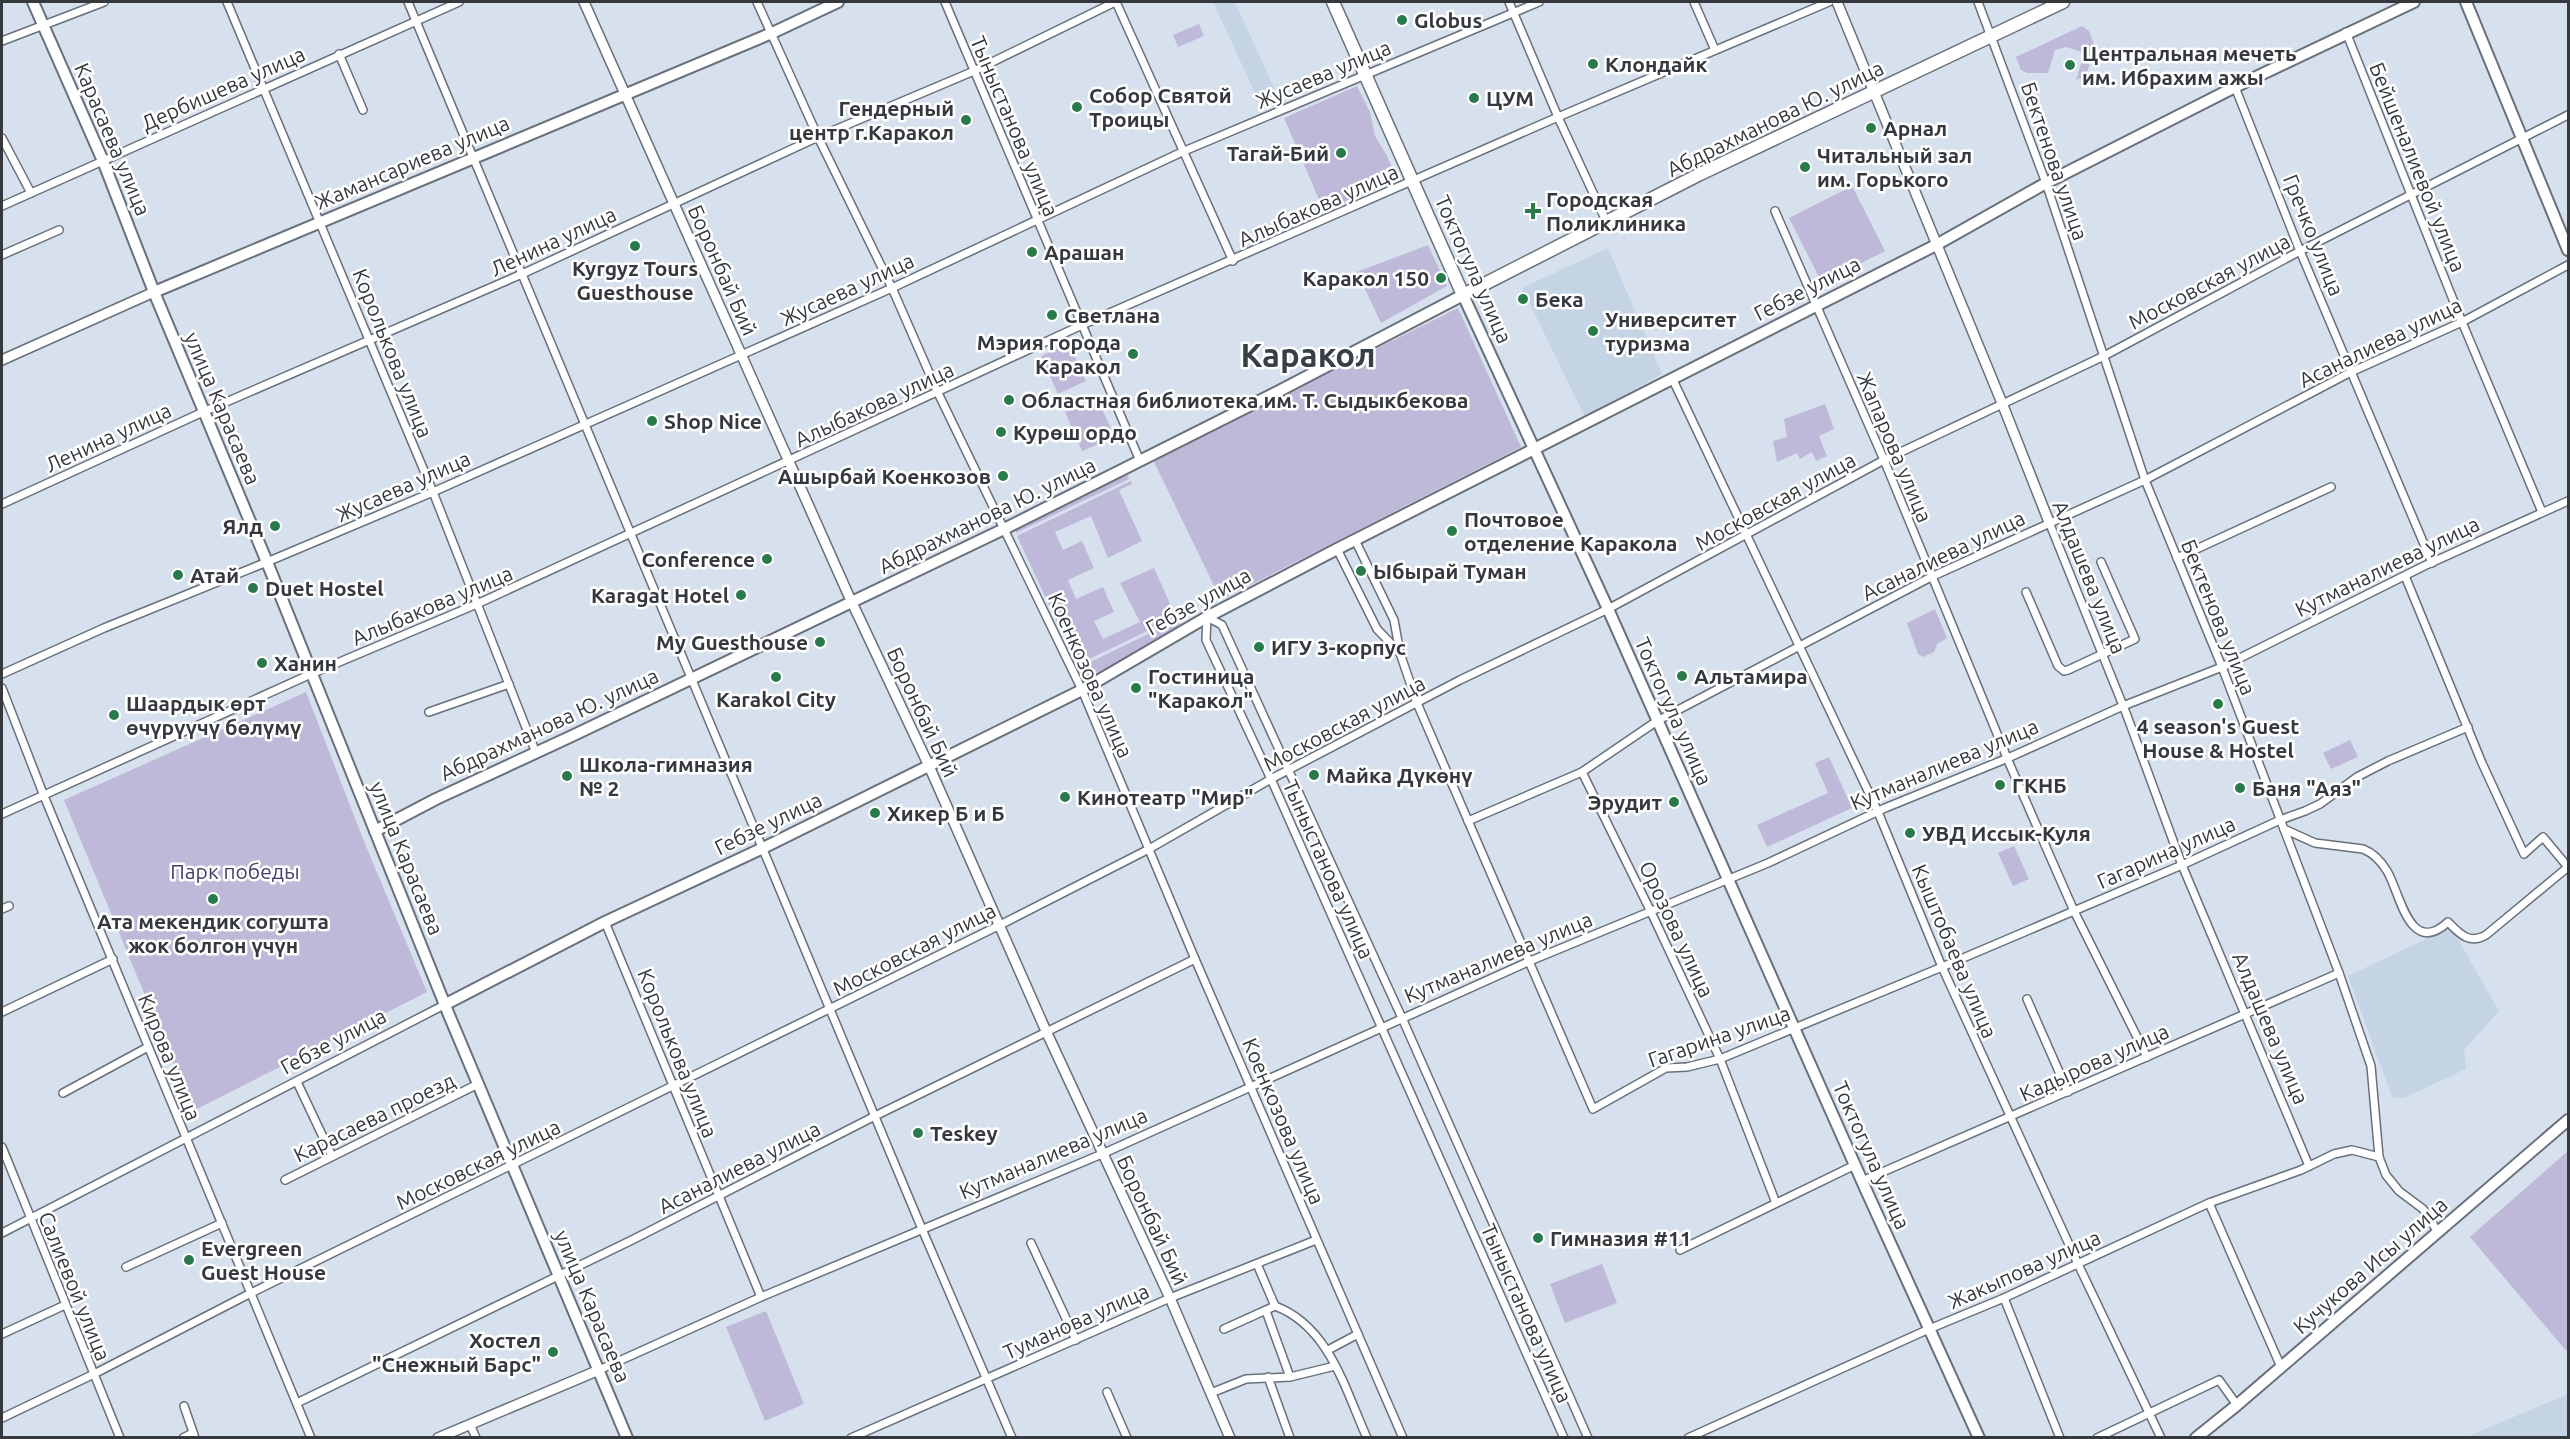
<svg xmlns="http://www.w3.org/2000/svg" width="2570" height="1439" font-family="Ubuntu,sans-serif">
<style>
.built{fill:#c5d4e5}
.green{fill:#bfb9d9}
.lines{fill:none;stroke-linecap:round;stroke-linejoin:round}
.minor-casing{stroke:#67707b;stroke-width:10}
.tertiary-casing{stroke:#67707b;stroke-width:12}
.secondary-casing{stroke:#67707b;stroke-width:14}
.primary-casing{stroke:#67707b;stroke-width:14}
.trunk-casing{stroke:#67707b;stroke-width:15}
.minor{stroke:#fff;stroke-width:7}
.tertiary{stroke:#fff;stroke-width:9}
.secondary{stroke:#fff;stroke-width:10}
.primary{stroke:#fff;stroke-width:10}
.trunk{stroke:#fff;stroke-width:12}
.poi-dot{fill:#297a4b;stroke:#fff;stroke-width:2}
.labels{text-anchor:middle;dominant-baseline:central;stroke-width:5;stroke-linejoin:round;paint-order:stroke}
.poi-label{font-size:21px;font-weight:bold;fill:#35393e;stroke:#fff;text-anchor:start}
.street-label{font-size:21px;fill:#35393e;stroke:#fff}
.park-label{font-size:21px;fill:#473b6a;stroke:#fff}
.town-label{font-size:33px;font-weight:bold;fill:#363e48;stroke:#fff}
</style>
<rect width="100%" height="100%" fill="#d7e1ee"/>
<!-- built -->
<g class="built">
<polygon points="1213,2 1235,2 1278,96 1260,104"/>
<polygon points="1119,101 1127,120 1108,128 1104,118 1107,116 1104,107"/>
<polygon points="1608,248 1662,374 1585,417 1522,288"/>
<polygon points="2451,927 2499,1011 2464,1050 2466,1069 2404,1098 2392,1097 2348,976"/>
<polygon points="2568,1394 2568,1437 2466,1437"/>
</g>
<!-- green -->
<g class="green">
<polygon points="1199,24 1204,36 1178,47 1173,35"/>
<polygon points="2082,26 2089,31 2099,58 2090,63 2086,76 2076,80 2084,55 2082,52 2066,47 2055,50 2048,73 2027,73 2021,70 2016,57"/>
<polygon points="1357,86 1370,112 1375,136 1387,156 1397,179 1324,211 1284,118"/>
<polygon points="1852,186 1885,251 1822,283 1789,218"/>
<polygon points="1428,245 1447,286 1381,323 1357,272"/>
<polygon points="1458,308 1521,447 1221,600 1153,460"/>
<polygon points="1069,343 1086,381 1058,394 1041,356"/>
<polygon points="1097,398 1115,437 1082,451 1065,412"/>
<polygon points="1825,404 1834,429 1819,436 1827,456 1816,461 1812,452 1800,459 1797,453 1777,462 1773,441 1787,437 1784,419"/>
<polygon points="1127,474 1129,479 1016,533 1016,530"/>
<polygon points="1131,481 1132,484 1119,490 1142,541 1108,558 1091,516 1055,532 1063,550 1082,541 1094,568 1068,580 1076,599 1103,587 1114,612 1094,621 1103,639 1140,622 1120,583 1154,568 1176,617 1077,665 1017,536"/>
<polygon points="1935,609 1947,638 1937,644 1934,652 1923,657 1918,654 1907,623"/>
<polygon points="1177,620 1180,625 1085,681 1078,668"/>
<polygon points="306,692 363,839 427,992 193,1111 64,800"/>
<polygon points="2350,740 2358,757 2331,769 2323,753"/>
<polygon points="1829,757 1852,808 1767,847 1757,825 1828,793 1815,763"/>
<polygon points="2014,846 2029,879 2013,886 1998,853"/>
<polygon points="2568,1151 2568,1353 2470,1237"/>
<polygon points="1602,1264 1617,1303 1565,1323 1550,1284"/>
<polygon points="766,1311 804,1404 765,1421 726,1327"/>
</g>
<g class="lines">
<defs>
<g id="minor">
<polyline points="227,2 433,492 536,753"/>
<polyline points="408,2 922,1229 1012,1438"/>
<polyline points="757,2 818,137 892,288 938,393 1082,690 1195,959 1403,1438"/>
<polyline points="945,2 1140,461"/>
<polyline points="1116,2 1233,261"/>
<polyline points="1509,2 1558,117 1606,221"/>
<polyline points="1694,2 1715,50"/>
<polyline points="1978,2 2046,183 2145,480 2222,667 2339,973 2371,1066 2379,1157 2386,1175 2399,1191 2423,1209 2438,1232"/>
<polyline points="2346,32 2462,322 2542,512"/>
<polyline points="2,41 104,2"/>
<polyline points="339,54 363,110"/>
<polyline points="2235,87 2300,251 2432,563"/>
<polyline points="2,138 31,193"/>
<polyline points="2,206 459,2"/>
<polyline points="1775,211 1884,460 2010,765 2074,911 2147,1057"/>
<polyline points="2,255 59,230"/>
<polyline points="1673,380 1878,812 1942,967 2078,1264 2161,1438"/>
<polyline points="2,504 203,412 522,274 818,137 974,71 1115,2"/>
<polyline points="2049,522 2126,713 2182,865 2309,1166"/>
<polyline points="1355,540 1394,620 1400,653 1417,703 1593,1109 1666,1068 1687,1067 1720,1059 1942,967 2182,865 2280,820 2305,811 2320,804 2357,777 2388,761 2468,727"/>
<polyline points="1337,549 1377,629 1400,653"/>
<polyline points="2177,558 2331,487"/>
<polyline points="2405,576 2482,763 2524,854 2543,837 2568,867"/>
<polyline points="2026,592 2058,666 2064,671 2068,670 2135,639 2101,562"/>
<polyline points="2,674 104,628 267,562 433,492 892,288 1182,152 1539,2"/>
<polyline points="2,688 44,796 311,1438"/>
<polyline points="429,712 509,684"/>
<polyline points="1582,772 1651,912 1720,1059 1776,1203"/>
<polyline points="2,814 311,674 477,604 1082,325 1558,117 1829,2"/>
<polyline points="1468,821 1582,772 1657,721 1931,577 2145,480 2351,372 2462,322 2568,265"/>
<path d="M 2284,829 L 2315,843 L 2363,849 C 2373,853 2381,861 2387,871 C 2400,892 2409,958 2448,922 C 2459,933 2469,945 2486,935 L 2568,867"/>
<polyline points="2,909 9,906"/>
<polyline points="605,922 761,1297"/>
<polyline points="2027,999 2068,1092"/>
<polyline points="2,1012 113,959"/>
<polyline points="297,1082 332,1156"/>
<polyline points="63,1093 148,1047"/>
<polyline points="2,1147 120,1438"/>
<polyline points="285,1180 478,1084"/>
<polyline points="1862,1181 2339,973"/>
<polyline points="2209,1203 2281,1367"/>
<polyline points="2,1233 444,1005"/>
<polyline points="1031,1243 1076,1340"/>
<polyline points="1680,1250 1855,1165"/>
<polyline points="126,1267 222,1223"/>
<polyline points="2004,1298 2060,1438"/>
<path d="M 1275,1306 C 1329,1326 1345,1389 1367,1438"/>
<polyline points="1266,1311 1290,1377"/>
<polyline points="1224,1329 1275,1306 1257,1264"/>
<polyline points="2,1334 65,1305"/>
<polyline points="1328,1350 1358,1334"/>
<polyline points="599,1370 761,1297 1102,1154 1530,961 1768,863 1885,808 2008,758 2123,706 2222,667 2424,566 2568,501"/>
<polyline points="1268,1377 1290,1438"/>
<polyline points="1107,1392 1127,1438"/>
<polyline points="1211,1393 1246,1379 1290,1377 1335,1366"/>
<polyline points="297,1403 634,1239 875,1116 1195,959"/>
<polyline points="184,1406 195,1438"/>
<polyline points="2,1418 94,1374 251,1293 1000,925 1149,849 1271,779 1460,680 1608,609 1884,460 2104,356 2300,251 2568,115"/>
<polyline points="470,1424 476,1438"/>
<polyline points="183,1438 193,1433"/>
<polyline points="851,1438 1170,1298 1316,1240"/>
<polyline points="1564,1438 1271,779 1206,640 1207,617 1222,625 1402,1018 1588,1438"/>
<polyline points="1688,1438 1929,1329 2004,1298 2209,1203 2301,1170 2334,1154 2352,1150 2379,1157"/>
<polyline points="2097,1438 2219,1380 2237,1405"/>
</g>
<g id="tertiary">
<polyline points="584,2 848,594 929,766 1046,1031 1170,1298 1230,1438"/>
<polyline points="1837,2 2002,403 2049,522"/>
<polyline points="2,360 154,292"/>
<polyline points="438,1438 599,1370"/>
</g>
<g id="secondary">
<polyline points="33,2 103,161 154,292 267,562 449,1015 627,1438"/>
<polyline points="2466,2 2568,250"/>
<polyline points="154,292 772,33 838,2"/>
<polyline points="375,831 436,799 574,735 1004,529 1281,390 1463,295 1608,609 1866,1190 1979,1438"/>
<polyline points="444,1005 605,922 763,848 1082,690 1207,617 1337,549 1936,245 2046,183 2235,87 2414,2"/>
</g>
<polyline id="primary" points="2196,1438 2237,1405 2568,1120"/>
<polyline id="trunk" points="1333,2 1463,295 1700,174 2063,2"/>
</defs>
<!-- minor casing -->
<use href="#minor" class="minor-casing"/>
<!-- tertiary casing -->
<use href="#tertiary" class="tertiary-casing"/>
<!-- secondary casing -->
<use href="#secondary" class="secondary-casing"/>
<!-- primary casing -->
<use href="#primary" class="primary-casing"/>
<!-- trunk casing -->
<use href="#trunk" class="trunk-casing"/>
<!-- minor -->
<use href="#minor" class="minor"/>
<!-- tertiary -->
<use href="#tertiary" class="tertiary"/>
<!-- secondary -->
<use href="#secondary" class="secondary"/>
<!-- primary -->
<use href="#primary" class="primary"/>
<!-- trunk -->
<use href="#trunk" class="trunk"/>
</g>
<!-- markers -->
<g class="poi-dot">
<circle cx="1402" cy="20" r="6"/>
<circle cx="1593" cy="64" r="6"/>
<circle cx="2070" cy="65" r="6"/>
<circle cx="1474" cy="98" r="6"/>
<circle cx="1077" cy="107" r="6"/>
<circle cx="966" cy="120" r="6"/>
<circle cx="1871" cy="128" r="6"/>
<circle cx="1341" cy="153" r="6"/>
<circle cx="1805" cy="167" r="6"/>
<path d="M1530 202h6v6h6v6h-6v6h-6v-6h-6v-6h6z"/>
<circle cx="635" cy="246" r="6"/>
<circle cx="1032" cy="252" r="6"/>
<circle cx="1441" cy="278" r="6"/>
<circle cx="1523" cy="299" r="6"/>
<circle cx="1052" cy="315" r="6"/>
<circle cx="1593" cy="331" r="6"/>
<circle cx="1133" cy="354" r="6"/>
<circle cx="1009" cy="400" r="6"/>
<circle cx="652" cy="421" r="6"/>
<circle cx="1001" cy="432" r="6"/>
<circle cx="1003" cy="476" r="6"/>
<circle cx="275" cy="526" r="6"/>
<circle cx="1452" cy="531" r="6"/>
<circle cx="767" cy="559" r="6"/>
<circle cx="1361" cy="571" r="6"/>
<circle cx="178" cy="575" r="6"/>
<circle cx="253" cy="588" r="6"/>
<circle cx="741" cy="595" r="6"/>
<circle cx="820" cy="642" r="6"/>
<circle cx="1259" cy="647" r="6"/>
<circle cx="262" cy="663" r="6"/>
<circle cx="1682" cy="676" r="6"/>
<circle cx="776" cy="677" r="6"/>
<circle cx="1136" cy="688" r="6"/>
<circle cx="2218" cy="704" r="6"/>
<circle cx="114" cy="715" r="6"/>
<circle cx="1314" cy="775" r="6"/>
<circle cx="567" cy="776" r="6"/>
<circle cx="2000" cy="785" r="6"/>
<circle cx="2240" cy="788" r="6"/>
<circle cx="1065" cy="797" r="6"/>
<circle cx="1674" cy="802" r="6"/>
<circle cx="875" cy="813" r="6"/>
<circle cx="1910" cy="833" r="6"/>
<circle cx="213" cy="899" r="6"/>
<circle cx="918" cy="1133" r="6"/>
<circle cx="1538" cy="1238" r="6"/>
<circle cx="189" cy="1260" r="6"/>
<circle cx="553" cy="1352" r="6"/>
</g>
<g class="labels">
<!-- poi labels -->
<g class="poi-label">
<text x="1414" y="20">Globus</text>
<text x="2082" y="53">Центральная мечеть<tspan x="2082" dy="24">им. Ибрахим ажы</tspan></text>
<text x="1605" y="64">Клондайк</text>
<text x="1089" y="95">Собор Святой<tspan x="1089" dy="24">Троицы</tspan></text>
<text x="1486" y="98">ЦУМ</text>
<text x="954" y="108" text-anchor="end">Гендерный<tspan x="954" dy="24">центр г.Каракол</tspan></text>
<text x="1883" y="128">Арнал</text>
<text x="1329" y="153" text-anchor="end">Тагай-Бий</text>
<text x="1817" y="155">Читальный зал<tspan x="1817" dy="24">им. Горького</tspan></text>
<text x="1546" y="199">Городская<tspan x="1546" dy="24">Поликлиника</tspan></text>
<text x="1044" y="252">Арашан</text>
<text x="635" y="268" text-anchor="middle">Kyrgyz Tours<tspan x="635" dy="24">Guesthouse</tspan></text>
<text x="1429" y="278" text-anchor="end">Каракол 150</text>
<text x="1535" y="299">Бека</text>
<text x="1064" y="315">Светлана</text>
<text x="1605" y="319">Университет<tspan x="1605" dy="24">туризма</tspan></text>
<text x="1121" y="342" text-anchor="end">Мэрия города<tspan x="1121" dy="24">Каракол</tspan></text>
<text x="1021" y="400">Областная библиотека им. Т. Сыдыкбекова</text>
<text x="664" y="421">Shop Nice</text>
<text x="1013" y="432">Курөш ордо</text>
<text x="991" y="476" text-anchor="end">Ашырбай Коенкозов</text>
<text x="1464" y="519">Почтовое<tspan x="1464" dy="24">отделение Каракола</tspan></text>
<text x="263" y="526" text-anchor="end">Ялд</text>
<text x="755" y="559" text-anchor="end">Conference</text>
<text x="1373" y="571">Ыбырай Туман</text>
<text x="190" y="575">Атай</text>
<text x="265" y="588">Duet Hostel</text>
<text x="729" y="595" text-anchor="end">Karagat Hotel</text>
<text x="808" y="642" text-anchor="end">My Guesthouse</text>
<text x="1271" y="647">ИГУ 3-корпус</text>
<text x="274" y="663">Ханин</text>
<text x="1148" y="676">Гостиница<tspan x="1148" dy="24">"Каракол"</tspan></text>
<text x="1694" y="676">Альтамира</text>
<text x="776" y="699" text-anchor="middle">Karakol City</text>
<text x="126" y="703">Шаардык өрт<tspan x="126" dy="24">өчүрүүчү бөлүмү</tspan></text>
<text x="2218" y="726" text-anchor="middle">4 season's Guest<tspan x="2218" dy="24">House &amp; Hostel</tspan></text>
<text x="579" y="764">Школа-гимназия<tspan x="579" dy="24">№ 2</tspan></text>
<text x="1326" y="775">Майка Дүкөнү</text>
<text x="2012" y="785">ГКНБ</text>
<text x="2252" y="788">Баня "Аяз"</text>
<text x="1077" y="797">Кинотеатр "Мир"</text>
<text x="1662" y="802" text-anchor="end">Эрудит</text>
<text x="887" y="813">Хикер Б и Б</text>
<text x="1922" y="833">УВД Иссык-Куля</text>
<text x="213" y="921" text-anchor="middle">Ата мекендик согушта<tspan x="213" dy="24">жок болгон үчүн</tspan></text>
<text x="930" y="1133">Teskey</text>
<text x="1550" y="1238">Гимназия #11</text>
<text x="201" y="1248">Evergreen<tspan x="201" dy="24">Guest House</tspan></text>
<text x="541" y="1340" text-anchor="end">Хостел<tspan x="541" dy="24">"Снежный Барс"</tspan></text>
</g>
<!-- street labels -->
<g class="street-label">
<text transform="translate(1323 74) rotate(-23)">Жусаева улица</text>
<text transform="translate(223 88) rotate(-24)">Дербишева улица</text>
<text transform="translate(1775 118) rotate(-26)">Абдрахманова Ю. улица</text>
<text transform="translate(1015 126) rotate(67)">Тыныстанова улица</text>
<text transform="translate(113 139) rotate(67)">Карасаева улица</text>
<text transform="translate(2055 161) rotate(71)">Бектенова улица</text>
<text transform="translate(412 162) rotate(-23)">Жамансариева улица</text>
<text transform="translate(2418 167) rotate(68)">Бейшеналиевой улица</text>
<text transform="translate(1318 205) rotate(-24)">Алыбакова улица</text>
<text transform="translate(2314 235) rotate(68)">Гречко улица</text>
<text transform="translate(553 241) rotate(-25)">Ленина улица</text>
<text transform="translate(1474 269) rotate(66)">Токтогула улица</text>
<text transform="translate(723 270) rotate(66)">Боронбай Бий</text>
<text transform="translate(2209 281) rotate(-28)">Московская улица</text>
<text transform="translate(1807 288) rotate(-27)">Гебзе улица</text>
<text transform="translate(847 289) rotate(-25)">Жусаева улица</text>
<text transform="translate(2380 342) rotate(-26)">Асаналиева улица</text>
<text transform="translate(393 353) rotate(68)">Королькова улица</text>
<text transform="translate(874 404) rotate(-25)">Алыбакова улица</text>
<text transform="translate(223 408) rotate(67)">улица Карасаева</text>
<text transform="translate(108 437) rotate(-25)">Ленина улица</text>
<text transform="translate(1895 447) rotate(67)">Жапарова улица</text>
<text transform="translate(403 486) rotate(-24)">Жусаева улица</text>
<text transform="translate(1775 501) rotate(-29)">Московская улица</text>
<text transform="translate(987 515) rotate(-26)">Абдрахманова Ю. улица</text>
<text transform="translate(1943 555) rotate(-26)">Асаналиева улица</text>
<text transform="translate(2387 566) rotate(-26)">Кутманалиева улица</text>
<text transform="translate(2090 577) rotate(68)">Алдашева улица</text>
<text transform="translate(1198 601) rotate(-29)">Гебзе улица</text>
<text transform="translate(432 605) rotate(-23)">Алыбакова улица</text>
<text transform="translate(2219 617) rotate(68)">Бектенова улица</text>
<text transform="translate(1091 675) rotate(66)">Коенкозова улица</text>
<text transform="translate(1674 711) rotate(66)">Токтогула улица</text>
<text transform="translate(923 712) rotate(65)">Боронбай Бий</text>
<text transform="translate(1344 723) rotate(-28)">Московская улица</text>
<text transform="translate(549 724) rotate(-25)">Абдрахманова Ю. улица</text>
<text transform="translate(1944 764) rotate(-23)">Кутманалиева улица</text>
<text transform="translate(768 823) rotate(-26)">Гебзе улица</text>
<text transform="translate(2166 852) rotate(-24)">Гагарина улица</text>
<text transform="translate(407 858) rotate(68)">улица Карасаева</text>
<text transform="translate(1329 869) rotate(66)">Тыныстанова улица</text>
<text transform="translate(1677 929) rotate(65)">Орозова улица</text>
<text transform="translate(914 949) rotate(-27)">Московская улица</text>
<text transform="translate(1955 951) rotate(67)">Кыштобаева улица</text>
<text transform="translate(1498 957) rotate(-23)">Кутманалиева улица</text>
<text transform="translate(2271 1028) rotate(67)">Алдашева улица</text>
<text transform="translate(1719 1036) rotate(-19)">Гагарина улица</text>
<text transform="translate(333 1041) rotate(-28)">Гебзе улица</text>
<text transform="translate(678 1053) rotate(68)">Королькова улица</text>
<text transform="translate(170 1057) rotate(68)">Кирова улица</text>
<text transform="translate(2094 1062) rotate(-24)">Кадырова улица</text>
<text transform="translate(374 1117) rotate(-26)">Карасаева проезд</text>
<text transform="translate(1284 1121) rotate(67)">Коенкозова улица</text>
<text transform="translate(1053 1153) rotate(-23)">Кутманалиева улица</text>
<text transform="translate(1872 1155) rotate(66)">Токтогула улица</text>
<text transform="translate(478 1164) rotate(-26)">Московская улица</text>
<text transform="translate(739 1167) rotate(-27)">Асаналиева улица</text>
<text transform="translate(1153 1220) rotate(65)">Боронбай Бий</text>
<text transform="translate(2370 1265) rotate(-41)">Кучукова Исы улица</text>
<text transform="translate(2024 1269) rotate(-24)">Жакыпова улица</text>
<text transform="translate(75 1286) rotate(68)">Салиевой улица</text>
<text transform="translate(593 1306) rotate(67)">улица Карасаева</text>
<text transform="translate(1527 1313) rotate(66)">Тыныстанова улица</text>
<text transform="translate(1076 1321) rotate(-24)">Туманова улица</text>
</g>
<!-- park labels -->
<g class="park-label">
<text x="235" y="871">Парк победы</text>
</g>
<!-- town labels -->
<g class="town-label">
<text x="1308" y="354">Каракол</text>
</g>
</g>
<!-- border -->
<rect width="2570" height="1439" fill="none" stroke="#35393e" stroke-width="6"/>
</svg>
